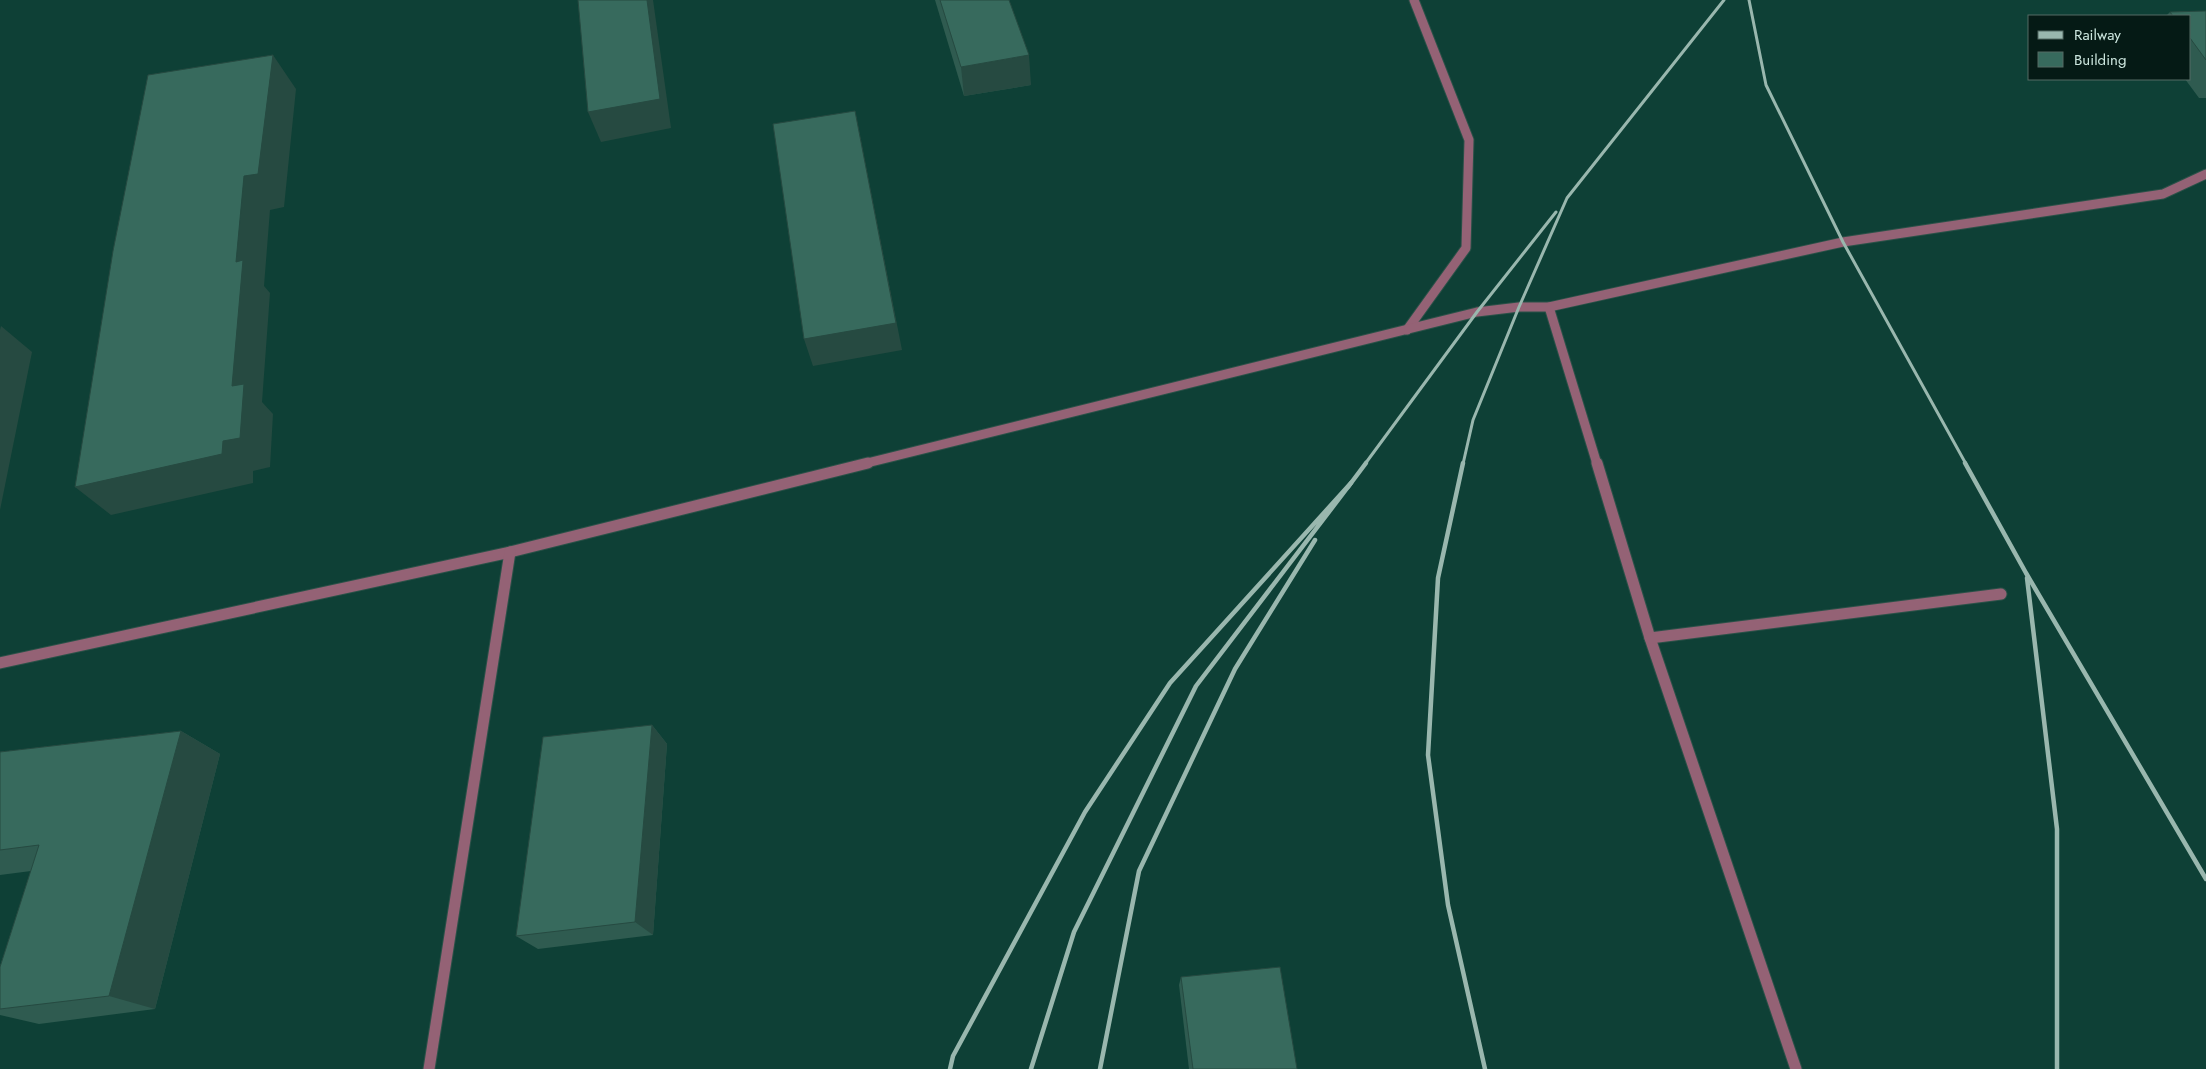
<svg xmlns="http://www.w3.org/2000/svg" width="2206" height="1069" font-family="Jost,sans-serif">
<style>
.built{fill:#0e4036;fill-rule:evenodd}
.lines{fill:none;stroke-linecap:round;stroke-linejoin:round}
.lane-far1-casing{stroke:#2b5148;stroke-width:11}
.lane-casing{stroke:#2b5148;stroke-width:13}
.lane-far1{stroke:#946275;stroke-width:9}
.lane{stroke:#946275;stroke-width:11}
.rail-far1{stroke:#99b7ae;stroke-width:3}
.rail{stroke:#99b7ae;stroke-width:4.5}
.wall{fill:#2f5b50}
.shaded-wall{fill:#264a41}
.building{fill:#376a5d;stroke:#264a41}
</style>
<rect width="100%" height="100%" fill="#0d352c"/>
<!-- built -->
<path class="built" d="M 0,0 L 2206,0 L 2206,1069 L 0,1069 ZM 2030,16 L 2190,16 L 2190,79 L 2030,79 Z"/>
<g class="lines">
<defs>
<g id="lane-far1">
<polyline points="1549,307 1597,464"/>
<polyline points="1407,330 1466,248 1469,140 1414,0"/>
<polyline points="863,464 1477,312 1519,307 1549,307 1843,242 2163,194 2206,174"/>
</g>
<g id="lane">
<polyline points="1597,463 1650,638 1796,1069"/>
<polyline points="1650,638 2001,594"/>
<polyline points="0,663 510,552 868,463"/>
<polyline points="429,1069 510,552"/>
</g>
</defs>
<!-- lane-far1 casing -->
<use href="#lane-far1" class="lane-far1-casing"/>
<!-- lane casing -->
<use href="#lane" class="lane-casing"/>
<!-- lane-far1 -->
<use href="#lane-far1" class="lane-far1"/>
<!-- lane -->
<use href="#lane" class="lane"/>
<!-- rail-far1 -->
<g class="rail-far1">
<polyline points="1749,0 1766,85 1843,242 1966,464"/>
<polyline points="1365,464 1477,312 1556,212"/>
<polyline points="1463,464 1473,420 1519,307 1567,198 1724,0"/>
</g>
<!-- rail -->
<g class="rail">
<polyline points="1463,463 1438,578 1428,755 1448,905 1485,1069"/>
<polyline points="1965,463 2026,573 2206,879"/>
<polyline points="1348,487 1366,463"/>
<polyline points="2027,578 2057,829 2057,1069"/>
<polyline points="950,1069 953,1056 1085,812 1170,683 1351,483 1196,686 1074,932 1031,1069"/>
<polyline points="1100,1069 1139,871 1235,669 1315,540"/>
</g>
</g>
<!-- wall -->
<g class="wall">
<polygon points="935,0 1009,0 1031,85 964,96"/>
<polygon points="2206,11 2206,98 2199,98 2185,79 2190,79 2190,16 2166,16 2170,12"/>
<polygon points="652,725 667,744 653,935 538,949 516,936"/>
<polygon points="181,731 220,754 155,1009 39,1024 0,1015 0,967 31,871 0,875 0,752"/>
<polygon points="1181,977 1297,1069 1189,1069 1179,985"/>
</g>
<!-- shaded-wall -->
<g class="shaded-wall">
<polygon points="647,0 653,0 671,128 601,142 588,112"/>
<polygon points="273,55 296,89 284,207 270,210 264,286 270,293 262,402 273,414 270,467 253,471 253,483 111,515 75,487 223,441 232,386 236,262 244,176"/>
<polygon points="1029,55 1031,85 964,96 961,67"/>
<polygon points="855,111 902,350 813,366 804,339"/>
<polygon points="1,326 32,352 0,510 0,330"/>
<polygon points="652,725 667,744 653,935 635,922"/>
<polygon points="181,731 220,754 155,1009 109,996"/>
</g>
<!-- building -->
<g class="building">
<polygon points="578,0 647,0 660,99 588,112"/>
<polygon points="940,0 1009,0 1029,55 961,67"/>
<polygon points="2206,11 2206,60 2190,38 2190,16 2173,16 2170,12"/>
<polygon points="273,55 258,174 244,176 236,262 243,260 232,386 244,384 240,438 223,441 222,454 75,487 113,251 148,75"/>
<polygon points="855,111 896,323 804,339 773,124"/>
<polygon points="652,725 635,922 516,936 543,737"/>
<polygon points="181,731 109,996 0,1009 0,967 39,845 0,850 0,752"/>
<polygon points="1280,967 1297,1069 1193,1069 1181,977"/>
</g>
<!-- legend -->
<rect x="2028" y="15" width="162" height="65" fill="#051a15" stroke="#546b65"/>
<rect x="2038" y="31" width="25" height="8" fill="#99b7ae" stroke="#546b65"/>
<text x="2074" y="40" font-size="15" fill="#cbe5dd">Railway</text>
<rect x="2038" y="52" width="25" height="15" fill="#376a5d" stroke="#546b65"/>
<text x="2074" y="65" font-size="15" fill="#cbe5dd">Building</text>
</svg>
